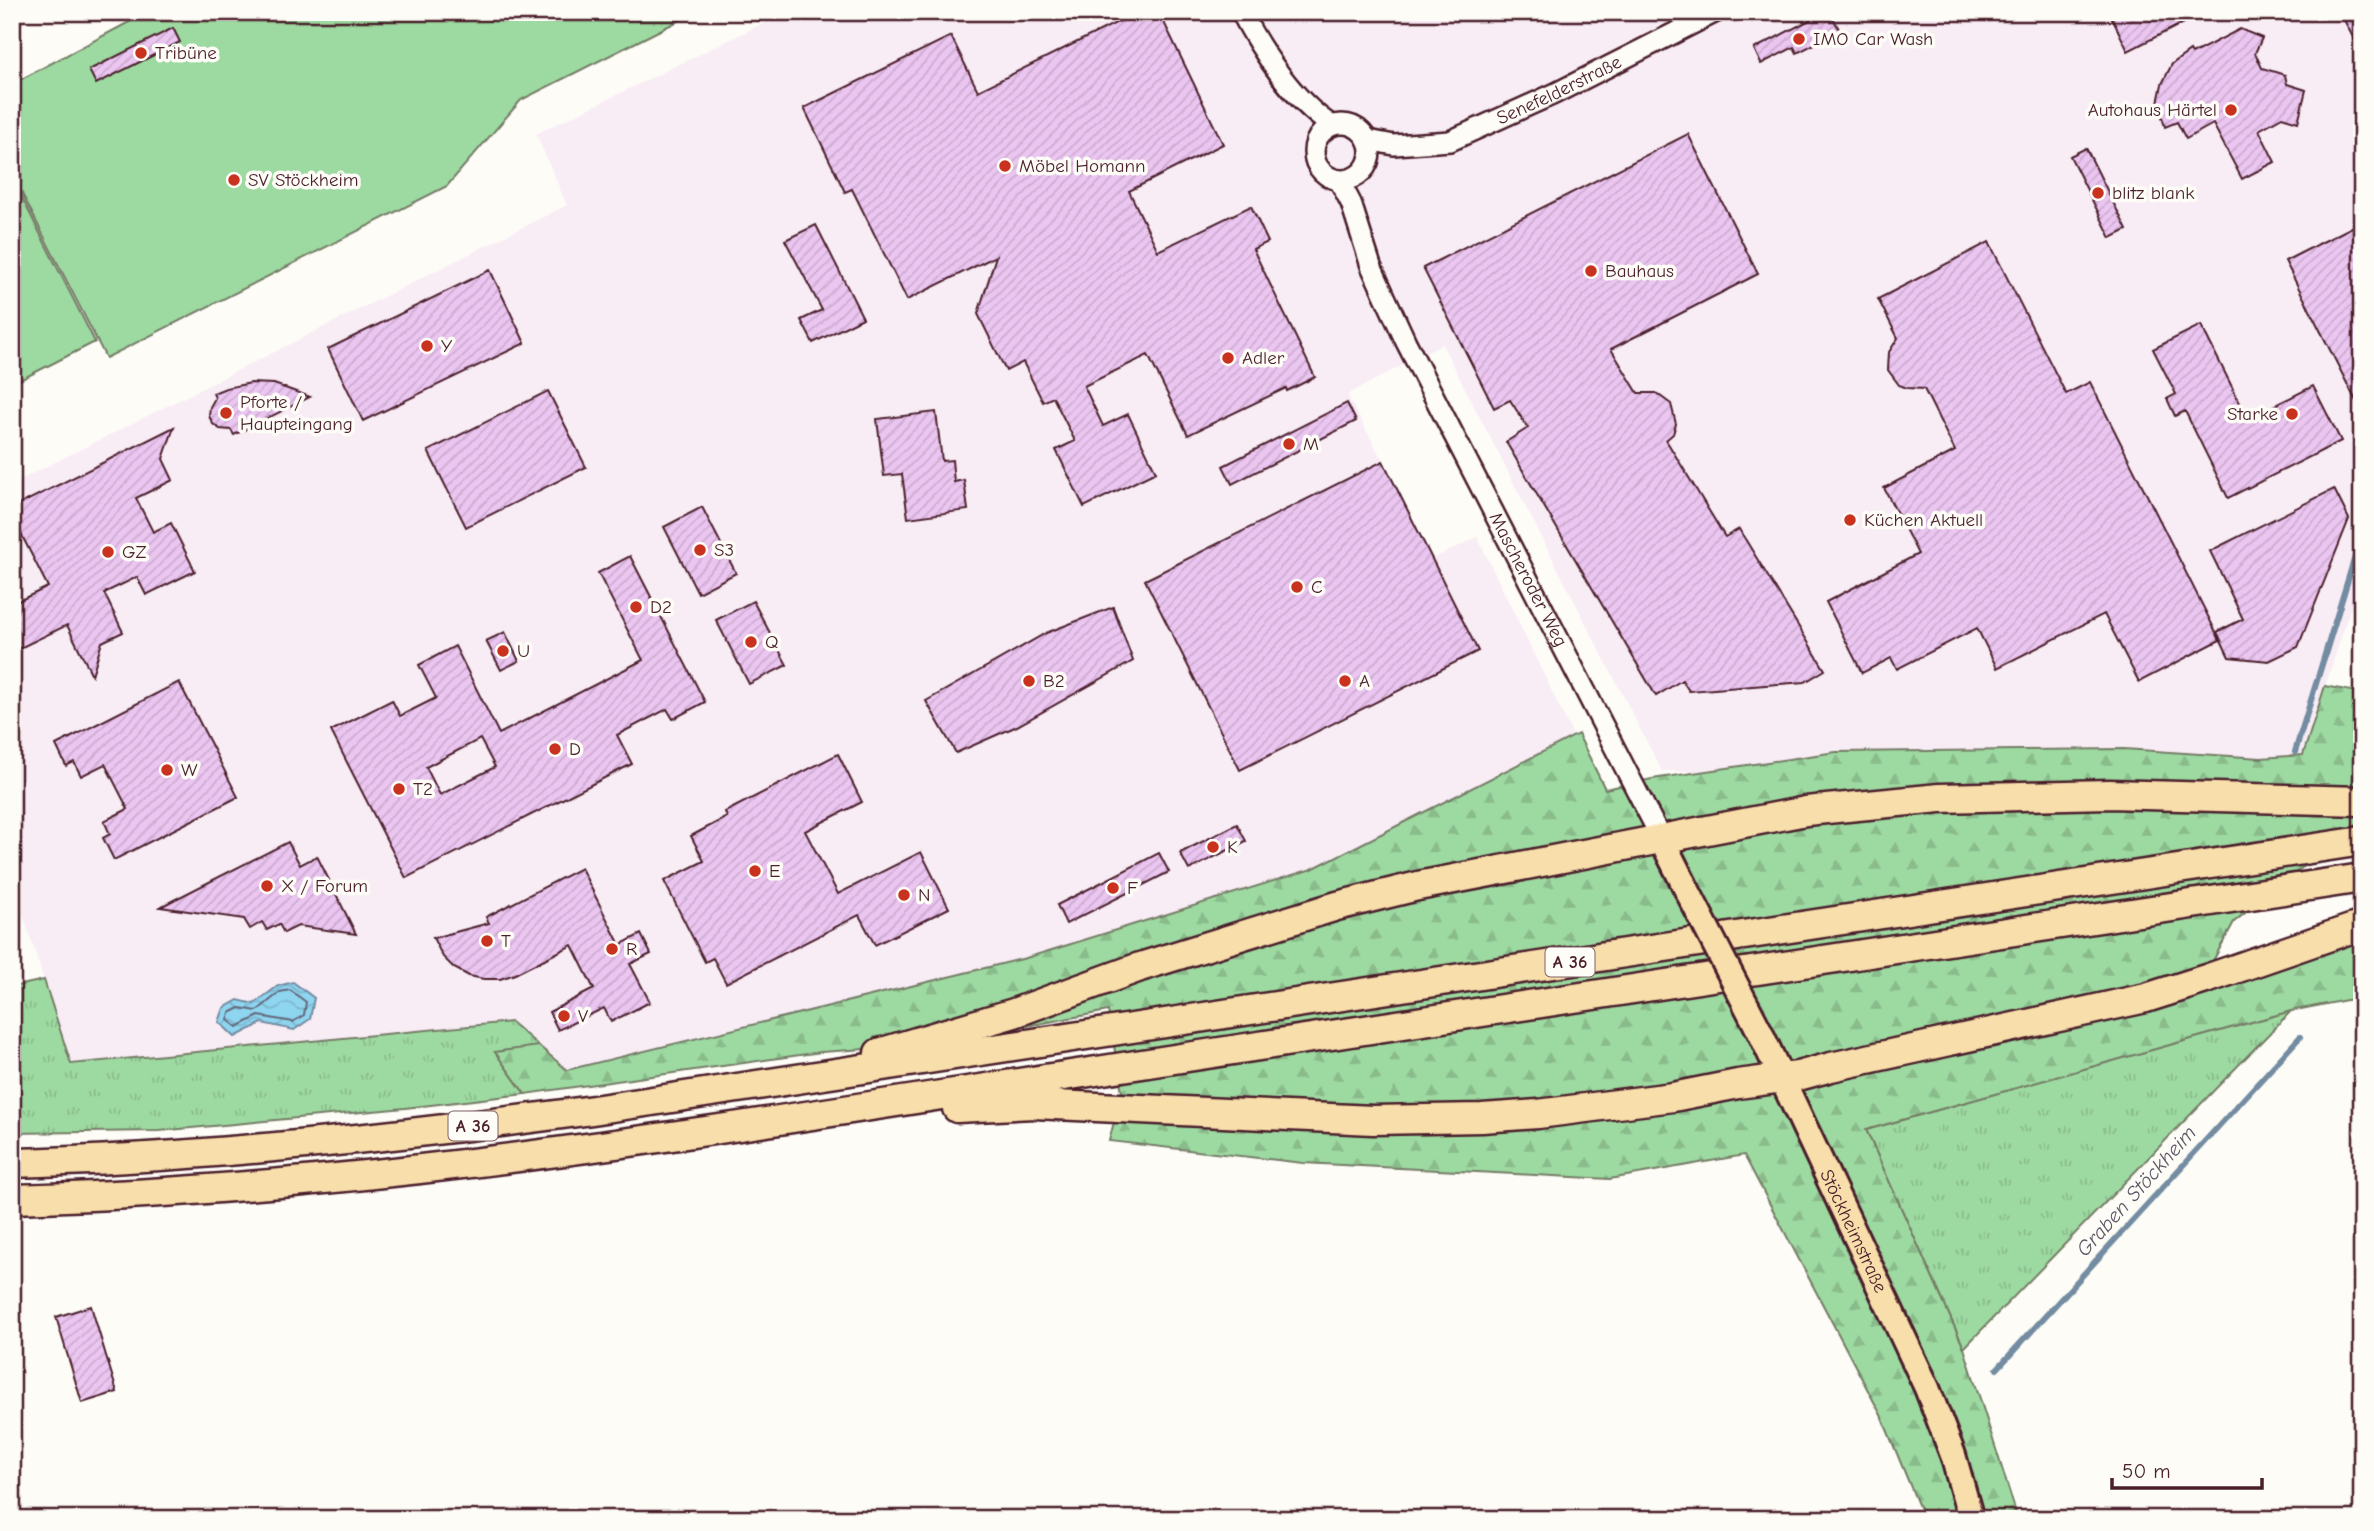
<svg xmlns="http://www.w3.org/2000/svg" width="2374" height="1531" font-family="'Comic Neue',sans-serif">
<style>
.built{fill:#f8ecf5}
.grass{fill:url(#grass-tufts);stroke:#747c66;stroke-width:2}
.forest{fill:url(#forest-firs);stroke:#747c66;stroke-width:2}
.park{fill:#9ddaa1;stroke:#747c66;stroke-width:2}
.water{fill:url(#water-waves);stroke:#738ca1;stroke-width:2}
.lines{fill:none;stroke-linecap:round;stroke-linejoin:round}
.shore{stroke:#65687a;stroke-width:2}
.stream{stroke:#738ca1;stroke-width:6}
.building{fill:url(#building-hatch);stroke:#4a1f2b;stroke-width:2;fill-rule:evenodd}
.minor-casing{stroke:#4a1f2b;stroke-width:24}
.major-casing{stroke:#4a1f2b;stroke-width:30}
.highway-casing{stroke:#4a1f2b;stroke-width:33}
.minor{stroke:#fdfcf7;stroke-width:19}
.major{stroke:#f8deab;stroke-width:24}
.highway{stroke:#f8deab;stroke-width:28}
.major-bridge-casing{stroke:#4a1f2b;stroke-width:30;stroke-linecap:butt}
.major-bridge{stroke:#f8deab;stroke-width:24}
.poi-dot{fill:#c8321e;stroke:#fdfcf7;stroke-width:2.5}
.labels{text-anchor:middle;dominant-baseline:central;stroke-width:7;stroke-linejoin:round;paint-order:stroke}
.shield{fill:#fdfcf7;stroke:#806168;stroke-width:2}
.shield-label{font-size:18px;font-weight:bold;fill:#4a1f2b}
.poi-label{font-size:19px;fill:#4a1f2b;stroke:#fdfcf7;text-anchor:start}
.street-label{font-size:19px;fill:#4a1f2b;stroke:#fdfcf7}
.water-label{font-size:21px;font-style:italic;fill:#5e5666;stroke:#fdfcf7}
</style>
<defs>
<pattern id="grass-tufts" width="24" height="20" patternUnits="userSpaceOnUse" patternTransform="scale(1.75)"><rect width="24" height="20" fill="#9ddaa1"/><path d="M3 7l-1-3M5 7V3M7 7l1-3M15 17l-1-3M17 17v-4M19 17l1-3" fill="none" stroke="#89bb8b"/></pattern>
<pattern id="forest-firs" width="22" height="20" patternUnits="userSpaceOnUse" patternTransform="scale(1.75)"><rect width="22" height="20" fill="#9ddaa1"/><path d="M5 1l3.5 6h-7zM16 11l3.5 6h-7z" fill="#89bb8b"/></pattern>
<pattern id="water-waves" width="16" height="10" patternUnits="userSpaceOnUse" patternTransform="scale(1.75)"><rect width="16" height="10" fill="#8ed5f0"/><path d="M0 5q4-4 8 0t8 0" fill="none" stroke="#7cb6ce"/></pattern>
<pattern id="building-hatch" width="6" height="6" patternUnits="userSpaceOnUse" patternTransform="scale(1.75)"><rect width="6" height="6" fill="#ebc6f1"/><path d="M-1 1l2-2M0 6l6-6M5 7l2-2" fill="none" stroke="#cbaacf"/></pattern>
</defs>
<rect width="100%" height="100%" fill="#fdfcf7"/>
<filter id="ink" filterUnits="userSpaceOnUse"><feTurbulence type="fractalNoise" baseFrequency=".0143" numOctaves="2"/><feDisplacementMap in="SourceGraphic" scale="14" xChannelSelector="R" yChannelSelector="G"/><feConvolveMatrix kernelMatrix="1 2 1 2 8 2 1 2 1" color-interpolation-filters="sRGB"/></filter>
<g filter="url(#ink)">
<!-- built -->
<polygon class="built" points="787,12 2362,12 2362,572 2297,774 1662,771 1442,344 1347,395 1380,456 1382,456 1433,559 1477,537 1597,785 1028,960 567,1070 511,1022 71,1064 12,880 12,484 567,205 536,134"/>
<!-- grass -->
<g class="grass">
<polygon points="44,980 71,1064 511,1022 539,1046 495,1052 525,1094 405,1108 159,1131 12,1133 12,987"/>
<polygon points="2291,1011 1964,1348 1866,1130"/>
</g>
<!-- forest -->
<polygon class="forest" points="2325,686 2362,693 2362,820 2234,922 2194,996 2362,938 2362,997 2291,1011 1866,1130 1964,1348 2018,1519 1924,1519 1881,1415 1744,1155 1610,1179 1303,1163 1109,1141 1122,1092 1108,1011 925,1045 821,1052 525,1094 495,1052 539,1046 567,1070 1026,958 1312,869 1578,734 1605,789 1652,779 1836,752 2124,749 2261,758 2303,755"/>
<!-- park -->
<g class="park">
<polygon points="148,12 696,12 521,100 447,186 106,358 12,174 12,84"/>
<polygon points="19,192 95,342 12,384 12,196"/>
</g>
<!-- water -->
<polygon class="water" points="293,982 314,998 310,1019 294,1030 262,1023 235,1037 219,1022 224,1008 238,1000 254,1004 278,986"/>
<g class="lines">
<!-- shore -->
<polygon class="shore" points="290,990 306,1002 304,1015 293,1022 259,1016 237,1027 228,1020 230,1013 240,1008 257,1011 280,992"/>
<!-- stream -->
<g class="stream">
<polyline points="2295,752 2362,534"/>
<polyline points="1997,1369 2300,1037"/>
<polyline points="1859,1519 1863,1514"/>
</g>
</g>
<!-- building -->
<g class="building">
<polygon points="1138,12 1159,12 1223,144 1129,191 1158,251 1251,206 1268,242 1253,249 1315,377 1287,391 1286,388 1188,435 1148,355 1084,386 1103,426 1128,414 1156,472 1084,507 1056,450 1075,441 1053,397 1043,402 1023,362 1006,371 978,314 996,256 907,300 852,189 845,192 804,108 951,36 978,91"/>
<polygon points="1825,12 1830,12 1840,31 1797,53 1794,47 1761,64 1754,49"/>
<polygon points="2109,12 2205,12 2128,51"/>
<polygon points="2340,12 2362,12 2362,55"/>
<polygon points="173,28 180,42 96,84 89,70"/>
<polygon points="2240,29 2262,38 2255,53 2262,68 2285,75 2287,84 2306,90 2298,122 2282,117 2259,130 2275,162 2242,179 2213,124 2186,139 2177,122 2165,127 2158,103 2162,84 2172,64 2190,51 2192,54"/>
<polygon points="1688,134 1758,274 1611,349 1638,393 1656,393 1671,404 1676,424 1673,434 1666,440 1725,537 1739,529 1825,670 1805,682 1689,691 1682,680 1656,696 1506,442 1528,428 1510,400 1494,408 1423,268"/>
<polygon points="2086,148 2127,230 2111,238 2070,156"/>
<polygon points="2362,222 2362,413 2285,261"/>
<polygon points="816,225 863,318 813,343 801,320 822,310 785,240"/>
<polygon points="1989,242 2066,394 2090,382 2220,640 2139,682 2104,614 1997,668 1977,628 1897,669 1891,658 1862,673 1826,602 1918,554 1884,488 1955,451 1924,389 1907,388 1899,385 1888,370 1889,352 1898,338 1878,299"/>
<polygon points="490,270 525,343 363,421 328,349"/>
<polygon points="2201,325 2248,419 2313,386 2341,441 2228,498 2185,411 2175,416 2167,399 2176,394 2153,349"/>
<polygon points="251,383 274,384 310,397 234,435 231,430 220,429 213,424 209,416 210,407 215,398 213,393 226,388"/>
<polygon points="548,391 586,467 466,527 428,451"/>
<polygon points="1347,403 1356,421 1232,484 1223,466"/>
<polygon points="936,412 942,461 952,460 954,482 964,480 968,510 908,518 902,474 884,476 877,419"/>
<polygon points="174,427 163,459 173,480 136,498 153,532 171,523 195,571 146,595 137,577 104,593 123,632 102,642 92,675 67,625 12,652 12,604 48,587 12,516 12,508"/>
<polygon points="1383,461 1478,651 1240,770 1145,580"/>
<polygon points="2334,489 2349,519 2298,647 2269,661 2229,657 2217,632 2243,619 2210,551"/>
<polygon points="702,507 736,573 698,593 664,527"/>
<path d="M 630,556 L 705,702 L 673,719 L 667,709 L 617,735 L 632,764 L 406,878 L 331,731 L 392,700 L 400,716 L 436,698 L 419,665 L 455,646 L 499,734 L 643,660 L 598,573 ZM 480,739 L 495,767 L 440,795 L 426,767 Z"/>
<polygon points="753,601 787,665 749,684 716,620"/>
<polygon points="1113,607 1133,661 1017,726 956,753 926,701 1046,633"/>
<polygon points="505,632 519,661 501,670 486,641"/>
<polygon points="179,682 238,797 114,860 103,838 110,834 104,821 128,809 105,764 81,776 74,762 66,766 56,745"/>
<polygon points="838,754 862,802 805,831 838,894 921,852 949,908 875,945 859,915 726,983 713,958 705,962 664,881 704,861 691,836 727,817 725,812"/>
<polygon points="1237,824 1246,841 1189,870 1180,853"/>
<polygon points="288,842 300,865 317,856 356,934 298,926 284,933 279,924 267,930 262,922 250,929 244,919 160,907"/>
<polygon points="1159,853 1169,872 1066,924 1057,905"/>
<polygon points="581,868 620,945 641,934 651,954 630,964 650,1002 611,1022 604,1008 558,1030 549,1012 594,989 572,945 515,974 500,979 484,979 469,976 454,968 443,957 433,938 489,923 486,917"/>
<polygon points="91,1306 117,1392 82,1403 56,1317"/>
</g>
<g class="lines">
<defs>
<g id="minor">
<path d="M 1241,12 C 1262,52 1294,101 1331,125"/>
<circle cx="1342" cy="152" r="28"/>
<path id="s1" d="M 1368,140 L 1394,145 L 1450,141 L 1554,94 L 1716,12"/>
<path id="s2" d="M 1339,180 L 1351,203 L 1371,266 L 1406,342 L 1661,838"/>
</g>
<g id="major">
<polyline points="1661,838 1686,888"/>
<path id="s3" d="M 1760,1032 L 1927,1388 L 1953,1455 L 1971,1519"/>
</g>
<g id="highway">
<polyline points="879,1053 1014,1013 1140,967 1337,906 1418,886 1806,811 1940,798 2109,794 2362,801"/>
<polyline points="957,1108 1034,1104 1373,1120 1482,1118 1538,1114 1673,1097 1738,1084 1798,1076 1831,1067 2146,998 2209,978 2362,925"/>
<path d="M 12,1163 C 207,1158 400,1136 593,1110 L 2362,841"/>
<path d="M 12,1199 C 370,1190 724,1128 1077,1074 C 1505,1008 1933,943 2362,878"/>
</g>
</defs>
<!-- minor casing -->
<use href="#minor" class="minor-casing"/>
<!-- major casing -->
<use href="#major" class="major-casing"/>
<!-- highway casing -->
<use href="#highway" class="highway-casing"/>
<!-- minor -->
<use href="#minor" class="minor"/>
<!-- major -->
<use href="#major" class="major"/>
<!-- highway -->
<use href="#highway" class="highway"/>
<defs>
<polyline id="major-bridge" points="1686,888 1760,1032"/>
</defs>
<!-- major-bridge casing -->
<use href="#major-bridge" class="major-bridge-casing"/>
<!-- major-bridge -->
<use href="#major-bridge" class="major-bridge"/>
</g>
</g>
<!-- markers -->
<g class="poi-dot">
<circle cx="1799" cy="39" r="7"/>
<circle cx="141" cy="53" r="7"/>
<circle cx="2231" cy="110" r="7"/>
<circle cx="1005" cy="166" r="7"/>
<circle cx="234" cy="180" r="7"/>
<circle cx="2098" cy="193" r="7"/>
<circle cx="1591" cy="271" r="7"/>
<circle cx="427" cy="346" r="7"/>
<circle cx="1228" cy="358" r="7"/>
<circle cx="226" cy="413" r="7"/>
<circle cx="2292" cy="414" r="7"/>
<circle cx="1289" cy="444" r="7"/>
<circle cx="1850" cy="520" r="7"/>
<circle cx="700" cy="550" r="7"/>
<circle cx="108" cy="552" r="7"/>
<circle cx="1297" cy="587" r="7"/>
<circle cx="636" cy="607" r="7"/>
<circle cx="751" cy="642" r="7"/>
<circle cx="503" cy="651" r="7"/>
<circle cx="1029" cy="681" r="7"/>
<circle cx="1345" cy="681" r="7"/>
<circle cx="555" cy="749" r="7"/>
<circle cx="167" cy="770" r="7"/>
<circle cx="399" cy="789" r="7"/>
<circle cx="1213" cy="847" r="7"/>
<circle cx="755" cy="871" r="7"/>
<circle cx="267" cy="886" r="7"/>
<circle cx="1113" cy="888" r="7"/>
<circle cx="904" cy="895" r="7"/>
<circle cx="487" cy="941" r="7"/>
<circle cx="612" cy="949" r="7"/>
<circle cx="564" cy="1016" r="7"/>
</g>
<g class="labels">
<!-- shield labels -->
<g class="shield">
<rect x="1545.5" y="947.5" width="49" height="29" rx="5"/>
<rect x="448.5" y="1111.5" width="49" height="29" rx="5"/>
</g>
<g class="shield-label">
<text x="1570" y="962">A 36</text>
<text x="473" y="1126">A 36</text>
</g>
<!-- poi labels -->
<g class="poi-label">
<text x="1813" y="39">IMO Car Wash</text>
<text x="155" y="53">Tribüne</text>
<text x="2217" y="110" text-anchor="end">Autohaus Härtel</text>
<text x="1019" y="166">Möbel Homann</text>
<text x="248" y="180">SV Stöckheim</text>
<text x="2112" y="193">blitz blank</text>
<text x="1605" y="271">Bauhaus</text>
<text x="441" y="346">Y</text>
<text x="1242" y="358">Adler</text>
<text x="240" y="402">Pforte /<tspan x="240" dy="22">Haupteingang</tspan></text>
<text x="2278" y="414" text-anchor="end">Starke</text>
<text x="1303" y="444">M</text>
<text x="1864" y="520">Küchen Aktuell</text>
<text x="714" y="550">S3</text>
<text x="122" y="552">GZ</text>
<text x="1311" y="587">C</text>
<text x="650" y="607">D2</text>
<text x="765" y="642">Q</text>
<text x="517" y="651">U</text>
<text x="1043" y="681">B2</text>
<text x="1359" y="681">A</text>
<text x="569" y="749">D</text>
<text x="181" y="770">W</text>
<text x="413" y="789">T2</text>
<text x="1227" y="847">K</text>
<text x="769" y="871">E</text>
<text x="281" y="886">X / Forum</text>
<text x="1127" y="888">F</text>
<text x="918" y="895">N</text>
<text x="501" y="941">T</text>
<text x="626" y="949">R</text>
<text x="578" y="1016">V</text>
</g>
<!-- street labels -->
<g class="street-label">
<text stroke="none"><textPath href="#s1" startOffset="203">Senefelderstraße</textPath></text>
<text stroke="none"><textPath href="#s2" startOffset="443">Mascheroder Weg</textPath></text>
<text stroke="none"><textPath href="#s3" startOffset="220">Stöckheimstraße</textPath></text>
</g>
<!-- water labels -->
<g class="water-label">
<text transform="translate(2136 1191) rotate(-48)">Graben Stöckheim</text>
</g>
</g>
<!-- margin -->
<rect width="2374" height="1531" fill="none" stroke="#fdfcf7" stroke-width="42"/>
<rect x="21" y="21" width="2332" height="1489" fill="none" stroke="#4a1f2b" stroke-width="2.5" filter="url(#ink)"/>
<!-- scale -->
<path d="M2112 1478v10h150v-10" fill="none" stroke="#4a1f2b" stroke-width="3.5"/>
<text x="2122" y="1478" font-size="21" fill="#4a1f2b" stroke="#fdfcf7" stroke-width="5" paint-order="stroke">50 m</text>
</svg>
